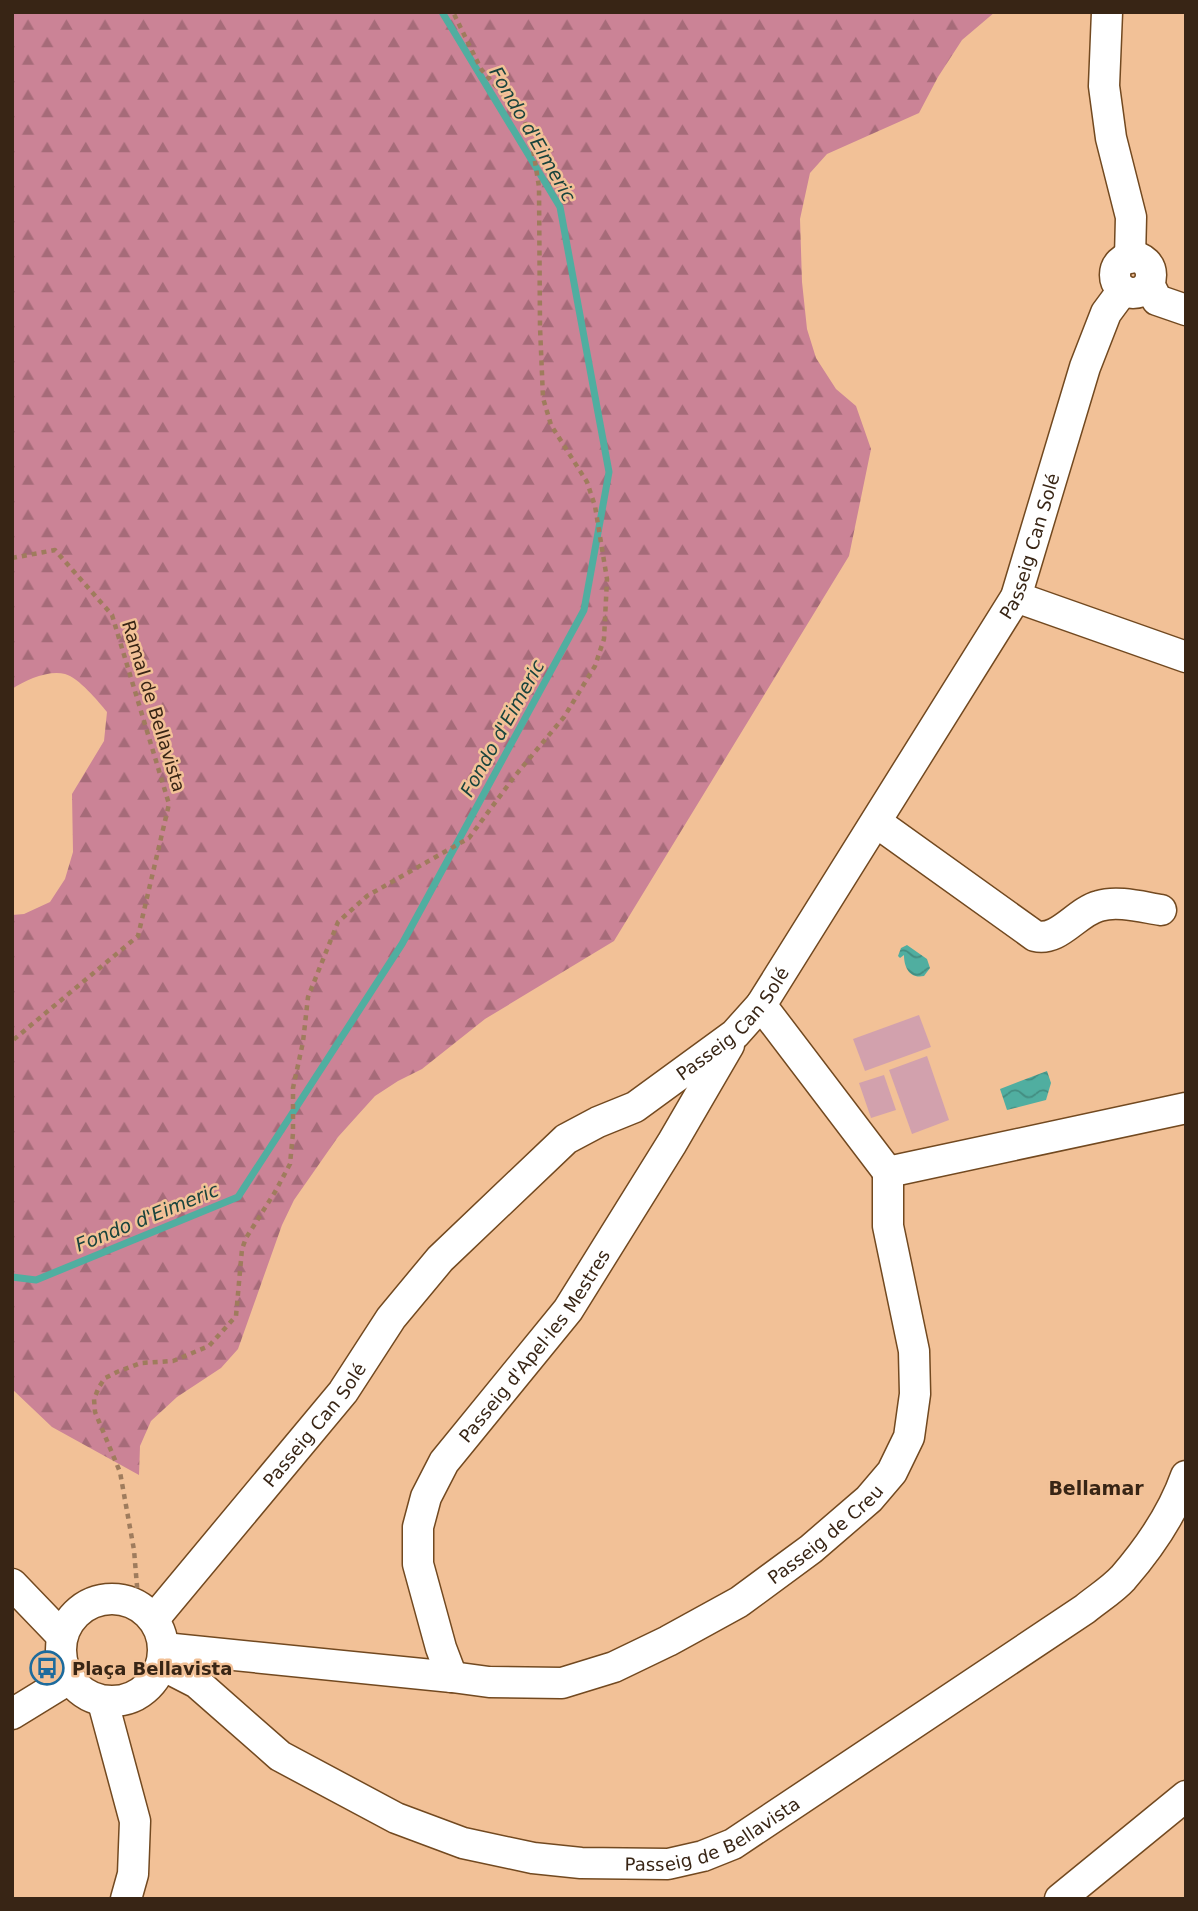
<svg xmlns="http://www.w3.org/2000/svg" width="1198" height="1911" font-family="'DejaVu Sans',sans-serif">
<style>
.forest{fill:url(#forest-firs)}
.pitch{fill:#d2a1ad}
.water{fill:url(#water-waves)}
.lines{fill:none;stroke-linecap:round;stroke-linejoin:round}
.stream{stroke:#50aea0;stroke-width:7}
.minor-casing{stroke:#724920;stroke-width:33}
.path{stroke:#9f7c5d;stroke-width:4.5;stroke-dasharray:5 5;stroke-linecap:butt}
.minor{stroke:#fff;stroke-width:30}
.labels{text-anchor:middle;dominant-baseline:central;stroke-width:5;stroke-linejoin:round;paint-order:stroke}
.street-label{font-size:18px;fill:#382515;stroke:#f2c197}
.poi-label{font-size:18px;font-weight:bold;fill:#382515;stroke:#f2c197;text-anchor:start}
.water-label{font-size:19px;font-style:italic;fill:#19443d;stroke:#f2c197}
.neighbourhood-label{font-size:19px;font-weight:bold;fill:#382515;stroke:#f2c197}
</style>
<defs>
<pattern id="forest-firs" width="22" height="20" patternUnits="userSpaceOnUse" patternTransform="scale(1.75)"><rect width="22" height="20" fill="#cb8396"/><path d="M5 1l3.5 6h-7zM16 11l3.5 6h-7z" fill="#a66b79"/></pattern>
<pattern id="water-waves" width="16" height="10" patternUnits="userSpaceOnUse" patternTransform="scale(1.75)"><rect width="16" height="10" fill="#50aea0"/><path d="M0 5q4-4 8 0t8 0" fill="none" stroke="#438d81"/></pattern>
</defs>
<rect width="100%" height="100%" fill="#f2c197"/>
<!-- forest -->
<path class="forest" d="M 12,12 L 995,12 L 962,40 L 938,77 L 919,113 L 827,154 L 810,173 L 800,219 L 802,282 L 807,329 L 816,358 L 836,389 L 856,406 L 871,449 L 849,556 L 614,941 L 485,1019 L 422,1069 L 398,1081 L 375,1096 L 338,1137 L 294,1200 L 282,1225 L 238,1349 L 221,1368 L 177,1397 L 151,1421 L 140,1446 L 139,1475 L 52,1427 L 12,1389 L 12,915 L 24,914 L 50,902 L 65,879 L 73,852 L 72,794 L 104,741 L 107,712 C 98,701 79,678 65,674 C 48,670 26,680 12,689 Z"/>
<!-- pitch -->
<g class="pitch">
<polygon points="919,1015 931,1047 865,1071 853,1039"/>
<polygon points="927,1056 949,1120 912,1134 889,1070"/>
<polygon points="884,1075 896,1110 871,1118 859,1083"/>
</g>
<!-- water -->
<g class="water">
<path d="M 907,945 L 927,959 L 930,968 L 924,976 C 910,979 904,968 904,955 L 900,958 L 898,956 L 901,948 Z"/>
<polygon points="1047,1071 1051,1083 1046,1100 1007,1110 1000,1089"/>
</g>
<g class="lines">
<!-- stream -->
<polyline class="stream" points="12,1277 36,1280 238,1197 402,944 584,610 609,472 560,207 442,12"/>
<defs>
<g id="minor">
<polyline points="1107,12 1104,86 1111,138 1131,217 1130,258"/>
<circle cx="1133" cy="275" r="18"/>
<polyline points="1149,284 1157,300 1186,310"/>
<polyline points="1016,597 1186,657"/>
<path d="M 876,822 L 1035,936 C 1059,942 1076,912 1099,906 C 1117,900 1142,907 1161,910"/>
<polyline points="761,1005 888,1172"/>
<polyline points="888,1172 1186,1108"/>
<polyline points="12,1584 62,1636"/>
<circle cx="112" cy="1650" r="51"/>
<path id="s1" d="M 154,1619 L 343,1392 L 391,1318 L 440,1259 L 566,1139 L 598,1122 L 635,1107 L 735,1034 L 761,1005 L 1016,597 L 1085,367 L 1106,313 L 1123,290"/>
<path id="s2" d="M 164,1648 L 452,1677 L 489,1682 L 562,1683 L 614,1667 L 668,1641 L 739,1602 L 811,1549 L 869,1499 L 892,1472 L 909,1437 L 915,1394 L 914,1351 L 888,1226 L 888,1172"/>
<path id="s3" d="M 162,1665 L 197,1683 L 280,1756 L 396,1818 L 463,1843 L 533,1858 L 581,1863 L 668,1864 L 703,1856 L 733,1844 L 1085,1609 C 1097,1599 1112,1590 1123,1578 C 1149,1548 1173,1513 1186,1476"/>
<path id="s4" d="M 452,1677 L 441,1648 L 418,1564 L 418,1527 L 426,1497 L 444,1462 L 568,1310 L 672,1143 L 729,1045"/>
<polyline points="103,1702 135,1821 133,1874 126,1899"/>
<polyline points="12,1714 69,1679"/>
<polyline points="1060,1899 1186,1796"/>
</g>
</defs>
<!-- minor casing -->
<use href="#minor" class="minor-casing"/>
<!-- path -->
<g class="path">
<polyline points="12,558 55,550 112,615 169,804 138,936 12,1041"/>
<polyline points="138,1598 134,1550 120,1472 95,1412 94,1399 99,1387 105,1378 117,1372 141,1363 173,1361 209,1346 236,1316 242,1249 246,1238 275,1192 290,1164 293,1133 293,1088 303,1042 308,997 338,922 367,896 469,838 514,777 564,717 595,666 604,639 607,579 595,506 587,482 551,425 543,398 540,327 539,187 532,143 524,119 481,69 453,12"/>
</g>
<!-- minor -->
<use href="#minor" class="minor"/>
</g>
<!-- icons -->
<defs>
<symbol id="bus-ring" viewBox="-11 -11 22 22"><circle r="9.5" fill="#f2c197" stroke="#1d6b9d" stroke-width="1.5"/><path d="M-5-6H5V4H4V6H2V4H-2V6H-4V4H-5ZM-3.5-4V0h7V-4ZM-3.5 1.2v1.5H-2V1.2ZM2 1.2v1.5H3.5V1.2Z" fill="#1d6b9d"/></symbol>
</defs>
<g fill-rule="evenodd">
<use href="#bus-ring" x="28" y="1649" width="38" height="38"/>
</g>
<g class="labels">
<!-- street labels -->
<g class="street-label">
<text stroke="none"><textPath href="#s1" startOffset="1407">Passeig Can Solé</textPath></text>
<text transform="translate(154 706) rotate(73)">Ramal de Bellavista</text>
<text stroke="none"><textPath href="#s1" startOffset="840">Passeig Can Solé</textPath></text>
<text stroke="none"><textPath href="#s4" startOffset="373">Passeig d'Apel·les Mestres</textPath></text>
<text stroke="none"><textPath href="#s1" startOffset="252">Passeig Can Solé</textPath></text>
<text stroke="none"><textPath href="#s2" startOffset="705">Passeig de Creu</textPath></text>
<text stroke="none"><textPath href="#s3" startOffset="611">Passeig de Bellavista</textPath></text>
</g>
<!-- poi labels -->
<g class="poi-label">
<text x="72" y="1668">Plaça Bellavista</text>
</g>
<!-- water labels -->
<g class="water-label">
<text transform="translate(533 134) rotate(60)">Fondo d'Eimeric</text>
<text transform="translate(502 728) rotate(-61)">Fondo d'Eimeric</text>
<text transform="translate(147 1217) rotate(-22)">Fondo d'Eimeric</text>
</g>
<!-- neighbourhood labels -->
<g class="neighbourhood-label">
<text x="1096" y="1488">Bellamar</text>
</g>
</g>
<!-- border -->
<rect width="1198" height="1911" fill="none" stroke="#382515" stroke-width="28"/>
</svg>
